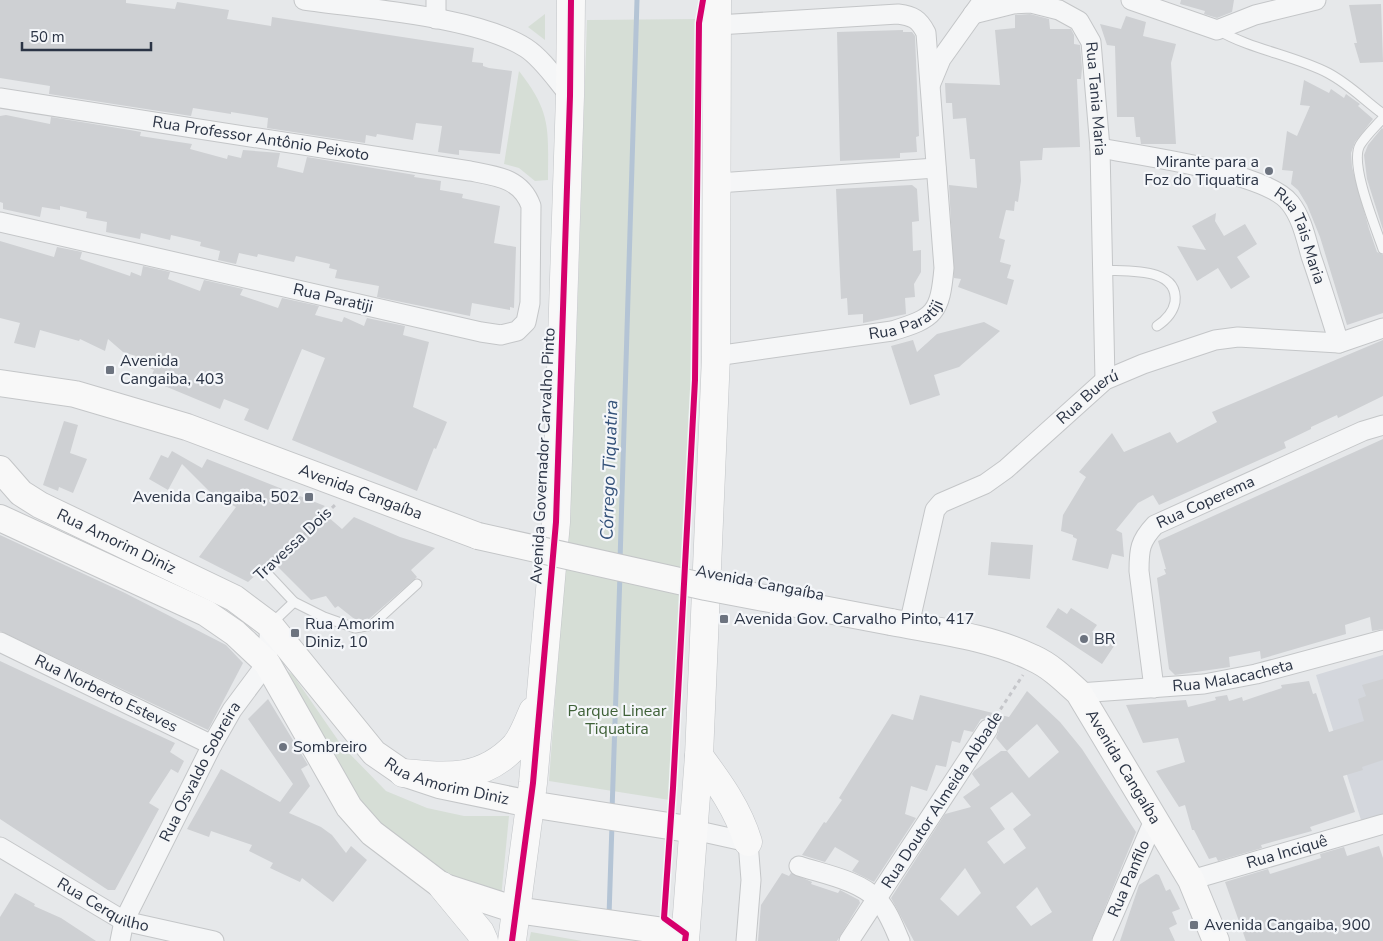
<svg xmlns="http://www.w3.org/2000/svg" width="1383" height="941" font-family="'Nunito Sans',sans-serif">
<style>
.built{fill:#d4d7dd}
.green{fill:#d6ded6}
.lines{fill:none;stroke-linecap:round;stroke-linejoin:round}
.stream{stroke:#b4c4d5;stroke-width:5}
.building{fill:#ced0d3;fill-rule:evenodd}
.lane-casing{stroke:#c4c6c8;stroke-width:11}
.street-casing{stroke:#c4c6c8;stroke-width:21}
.secondary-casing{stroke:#c4c6c8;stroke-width:28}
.primary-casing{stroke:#c2c5c8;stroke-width:29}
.path{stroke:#c5c6ca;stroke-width:3;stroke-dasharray:4 4;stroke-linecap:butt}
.lane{stroke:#f5f6f7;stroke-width:9}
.street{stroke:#f5f6f7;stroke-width:19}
.secondary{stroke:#f8f8f8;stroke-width:26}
.primary{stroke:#f8f8f8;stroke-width:28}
.secondary-bridge-casing{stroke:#c4c6c8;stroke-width:28;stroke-linecap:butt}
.secondary-bridge{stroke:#f8f8f8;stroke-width:26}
.cycleway-casing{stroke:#f4f6f9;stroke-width:9}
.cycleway{stroke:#d6006c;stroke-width:6}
.poi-dot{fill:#6c737f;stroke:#f4f6f9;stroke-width:2}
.labels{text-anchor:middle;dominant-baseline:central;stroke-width:4.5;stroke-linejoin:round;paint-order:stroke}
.street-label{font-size:16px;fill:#2b3445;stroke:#f4f6f9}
.poi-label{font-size:16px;fill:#2b3445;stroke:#f4f6f9;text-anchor:start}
.park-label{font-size:16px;fill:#3f6138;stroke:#f4f6f9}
.water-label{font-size:18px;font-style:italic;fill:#34527a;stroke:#f4f6f9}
</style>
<rect width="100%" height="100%" fill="#e6e8ea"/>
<!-- built -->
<polygon class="built" points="1383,655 1383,814 1361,820 1316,675"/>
<!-- green -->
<g class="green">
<polygon points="545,14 545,40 528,27"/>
<polygon points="699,19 699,307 676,801 549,781 572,475 587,20"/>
<path d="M 519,71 C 552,113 548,130 548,180 L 535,181 L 519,168 L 504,164 Z"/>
<path d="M 286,670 L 293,675 L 342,746 L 386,791 L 427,808 L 464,816 L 509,816 L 501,898 C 485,891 467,887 451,879 C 369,837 327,748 281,673 Z"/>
<polygon points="531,932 582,941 529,941"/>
</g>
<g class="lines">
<!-- stream -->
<g class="stream">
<polyline points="620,561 637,0"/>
<polyline points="612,811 620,574"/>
<polyline points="609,916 612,824"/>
</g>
</g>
<!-- building -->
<g class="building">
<polygon points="0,0 126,0 126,3 175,9 177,2 229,10 227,19 271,26 272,17 474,48 472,62 483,63 483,66 489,68 512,71 500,154 459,150 459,155 438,152 442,126 416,123 413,140 377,134 376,137 366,135 365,143 267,128 268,118 231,112 231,114 193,108 191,116 49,94 50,86 0,78"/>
<polygon points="1181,0 1234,0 1232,12 1217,18 1204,14 1205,11 1180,4"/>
<polygon points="1381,4 1383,62 1360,63 1354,43 1357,43 1349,5"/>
<polygon points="1030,14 1049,19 1050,29 1071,29 1074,35 1074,44 1080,45 1082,68 1081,79 1077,79 1080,147 1043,148 1042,160 1020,161 1021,181 1018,202 1015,201 1014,211 1006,210 999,238 1005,240 1000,262 1011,265 1007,278 1014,280 1007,305 958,287 961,279 954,278 949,185 977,188 975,159 970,159 966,118 953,119 952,103 946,103 945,83 1000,85 995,30 1015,28 1015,15"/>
<polygon points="1126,16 1146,22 1143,36 1176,44 1171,63 1176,144 1141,144 1140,137 1136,137 1134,117 1117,117 1115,46 1107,45 1100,24 1121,29"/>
<polygon points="903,30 903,32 912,32 915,36 919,136 916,137 917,152 900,153 900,158 840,161 837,32"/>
<polygon points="1304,80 1329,93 1331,89 1344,98 1346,94 1360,104 1358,106 1373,119 1355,142 1351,153 1352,167 1369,229 1377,252 1383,255 1383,313 1347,325 1320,237 1307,205 1298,190 1291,184 1293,171 1282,170 1287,131 1297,136 1310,106 1300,105"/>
<polygon points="6,115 50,124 51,117 130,130 141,132 140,136 192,144 190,149 227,159 228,155 241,158 243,150 280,153 277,167 303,173 307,157 415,175 414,177 441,181 440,190 463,194 462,198 500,206 494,243 516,247 514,308 510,307 510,310 472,303 470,316 377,297 379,286 335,278 337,270 329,268 330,264 296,256 294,262 258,254 257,257 239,253 236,264 218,260 220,251 200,246 201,242 171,235 170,240 141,233 140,239 106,232 107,222 86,218 87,212 60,206 60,210 42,207 40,217 3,209 3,203 0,202 0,116"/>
<polygon points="1382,128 1383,129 1383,230 1367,179 1364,155 1368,145"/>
<polygon points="912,185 917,189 919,221 912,222 913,251 921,250 921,272 914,284 915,297 905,298 906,314 863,323 863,314 848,315 847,298 841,299 836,189"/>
<polygon points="1216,213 1215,221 1224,236 1245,224 1257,244 1237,257 1250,277 1231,289 1218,268 1197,281 1177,246 1206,250 1192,226"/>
<polygon points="0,241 54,257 57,247 82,252 80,259 130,276 131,272 141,276 143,266 170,272 168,279 200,291 204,280 243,289 240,295 278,308 282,298 319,306 315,315 342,322 344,317 364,326 367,318 405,326 403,335 429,342 413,407 447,422 436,449 434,448 417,491 292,440 325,358 302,349 268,430 244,420 249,409 224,399 220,409 155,382 158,377 152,374 154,370 134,362 136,356 123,352 108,339 105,351 80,339 79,341 40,330 35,348 14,343 20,323 0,318"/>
<polygon points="984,322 1000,331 959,367 934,375 940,395 910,405 891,346 913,340 917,352 937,334"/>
<polygon points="1383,340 1383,396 1338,418 1337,415 1311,427 1311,429 1284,442 1286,448 1159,505 1153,495 1138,503 1116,530 1122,533 1124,557 1112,554 1108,569 1072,560 1077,539 1073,537 1073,535 1061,531 1063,515 1086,477 1079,472 1112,433 1124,452 1170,432 1177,443 1217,422 1212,412"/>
<polygon points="64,421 78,425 70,453 87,459 73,493 59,487 58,491 43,485"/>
<polygon points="1383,439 1383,629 1372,631 1370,617 1345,625 1346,634 1261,659 1260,651 1229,657 1230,667 1175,675 1169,669 1157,578 1166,574 1164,569 1166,569 1158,541"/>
<polygon points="172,451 202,468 207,459 325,506 320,510 342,529 354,517 400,537 435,548 411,570 417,577 369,619 357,621 338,606 335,608 326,596 311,600 271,560 260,567 259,572 248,582 199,557 236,507 213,495 182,464 168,490 149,479 161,455 168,458"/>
<polygon points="0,535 125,593 226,645 243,663 208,730 0,631"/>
<polygon points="991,542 1033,545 1030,579 988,575"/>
<polygon points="1058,608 1067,614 1071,608 1097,625 1092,632 1114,646 1102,664 1046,627"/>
<polygon points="0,661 175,743 170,752 184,761 178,773 171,769 149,803 159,809 115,890 108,890 0,819"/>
<polygon points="1383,679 1383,760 1362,767 1363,770 1343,776 1355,812 1310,827 1312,831 1261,845 1262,848 1218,861 1216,857 1209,859 1194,830 1192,830 1185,805 1179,807 1156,771 1185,762 1178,738 1143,743 1126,705 1186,700 1188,707 1216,700 1215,697 1227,695 1229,701 1242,697 1243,701 1282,688 1281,685 1309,681 1313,694 1316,693 1329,732 1364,721 1358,699 1366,696 1362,685"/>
<path d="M 1027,691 L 1060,722 L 1082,749 L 1136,832 L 1091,941 L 914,941 L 891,898 L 945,814 L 971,807 L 963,797 L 980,785 L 972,774 L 974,771 L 1001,751 L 1007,751 L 996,738 L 999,730 L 998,724 L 989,718 L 981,719 L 973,732 L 964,730 L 960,743 L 952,741 L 946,767 L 936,765 L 927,791 L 911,786 L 905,814 L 916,818 L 874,882 L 852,871 L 859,861 L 835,847 L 825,862 L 802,855 L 824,822 L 826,823 L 842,800 L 839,798 L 892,714 L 913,720 L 920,695 L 1009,717 ZM 1037,724 L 1059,752 L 1029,778 L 1007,751 ZM 1012,792 L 1031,815 L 1013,829 L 1026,848 L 1004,864 L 987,842 L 1005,829 L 990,808 ZM 965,868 L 981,893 L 958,916 L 940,899 ZM 1037,887 L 1052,912 L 1031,926 L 1016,907 Z"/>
<polygon points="268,699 308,765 301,769 310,786 289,813 321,827 332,835 346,853 351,846 367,860 333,902 302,878 300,882 270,868 273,863 249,851 252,845 211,831 209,837 187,829 221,769 280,802 293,784 248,719"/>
<polygon points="1379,846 1383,858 1383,941 1246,941 1225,882 1268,869 1270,874 1321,858 1320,854 1344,847 1347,856"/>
<polygon points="782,873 789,876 791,873 812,882 811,884 838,893 840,890 859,900 860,903 837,941 758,941 761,905"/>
<polygon points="1156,874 1159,875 1166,891 1170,889 1180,909 1172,912 1177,924 1169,928 1175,941 1120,941 1139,885"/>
<polygon points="15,893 35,904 34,906 61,918 96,941 0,941 0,917"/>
</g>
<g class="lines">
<defs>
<g id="lane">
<path d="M 1218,30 C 1252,50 1293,55 1328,73 C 1349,84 1364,100 1383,114"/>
<path d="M 1383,118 C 1376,126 1366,135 1360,145 C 1349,164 1376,228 1383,249"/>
<path d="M 1102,270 C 1125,272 1179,266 1175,302 C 1173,313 1166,320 1157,326"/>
<polyline points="265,571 294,602 324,617 355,628 372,625 417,584"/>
<polyline points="272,623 294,602"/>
</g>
<g id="street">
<path d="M 304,0 C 365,9 476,16 526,48 C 543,59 557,81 570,96"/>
<polyline points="1131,0 1217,30 1255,15 1316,0"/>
<path id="s1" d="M 973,14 L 1013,4 L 1031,3 L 1059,10 L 1079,21 L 1091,42 L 1100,148 L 1105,380"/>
<polyline points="436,19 436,0"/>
<polyline points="931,83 941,59 981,3"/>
<path id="s2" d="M 0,98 L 470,171 C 496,176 521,178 531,206 L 530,303 L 526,322 L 517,331 L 501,335 L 481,332 L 0,222"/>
<path id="s3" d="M 1100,148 C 1141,156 1267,172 1290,203 C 1302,218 1306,239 1311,256 C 1321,285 1330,314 1339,343"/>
<polyline points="718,183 936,168"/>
<path id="s4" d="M 716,356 L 892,331 C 935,318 940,313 944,268 L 926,33 C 919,19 913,16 898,14 L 717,25"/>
<path id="s5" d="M 909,625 L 935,510 L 941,503 L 985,484 L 1006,469 L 1105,380 L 1143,364 L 1215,340 L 1238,337 L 1339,343 L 1383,328"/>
<path id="s6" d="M 0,642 L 212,745"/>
<path id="s7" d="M 1154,688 L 1139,571 C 1139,549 1140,541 1155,525 L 1363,431 L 1383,425"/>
<path id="s8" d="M 1079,693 L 1204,684 L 1256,674 L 1383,640"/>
<polyline points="694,830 748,842 751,880 746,941"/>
<path id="s9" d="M 0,847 L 124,921 L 214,941"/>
<path d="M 799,866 C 823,874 859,880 878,900 C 888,911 894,927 900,941"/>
<path id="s10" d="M 1191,880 L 1383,824"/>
<path id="s11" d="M 120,941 L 124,921 L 212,745 L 232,710 L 267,663 L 270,625"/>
<polyline points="849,941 988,729"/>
<path id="s12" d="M 1102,941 L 1155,818"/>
</g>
<g id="secondary">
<path id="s13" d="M 0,383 L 75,394 L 187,427 L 478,536"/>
<path id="s14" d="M 0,469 L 21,493 L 40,505 L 234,598 L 270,625 L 374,753 L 403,773 L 439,785 L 530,804 L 694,830"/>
<polyline points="0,518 206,613 235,633 267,663 349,807 372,833 442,886 516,910 686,934"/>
<path id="s15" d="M 891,622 C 938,631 990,637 1033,658 C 1051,666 1065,680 1079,693 L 1191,880 L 1216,941"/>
</g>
<g id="primary">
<path d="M 699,756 C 719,783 738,809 748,842"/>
<path d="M 403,773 C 447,777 482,781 515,746 C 523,737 528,722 533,711"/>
<polyline points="442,886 480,932 484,941"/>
<polyline points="512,941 533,783 556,522 570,96 571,0"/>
<polyline points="685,941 699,756 716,356 717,0"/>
</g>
</defs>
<!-- lane casing -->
<use href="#lane" class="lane-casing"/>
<!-- street casing -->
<use href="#street" class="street-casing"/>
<!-- secondary casing -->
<use href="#secondary" class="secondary-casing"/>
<!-- primary casing -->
<use href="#primary" class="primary-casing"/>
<!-- path -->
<g class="path">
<polyline points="274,563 335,505"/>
<polyline points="996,716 1023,675"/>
</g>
<!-- lane -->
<use href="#lane" class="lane"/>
<!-- street -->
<use href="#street" class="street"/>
<!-- secondary -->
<use href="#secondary" class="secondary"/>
<!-- primary -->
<use href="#primary" class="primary"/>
<defs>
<polyline id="secondary-bridge" points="478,536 706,587 891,622"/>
</defs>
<!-- secondary-bridge casing -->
<use href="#secondary-bridge" class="secondary-bridge-casing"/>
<!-- secondary-bridge -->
<use href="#secondary-bridge" class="secondary-bridge"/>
<defs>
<g id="cycleway">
<polyline points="512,941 533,783 556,522 570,96 571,0"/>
<polyline points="685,941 686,934 664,918 673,788 695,380 699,23 703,0"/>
</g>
</defs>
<!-- cycleway casing -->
<use href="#cycleway" class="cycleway-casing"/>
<!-- cycleway -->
<use href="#cycleway" class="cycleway"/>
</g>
<!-- markers -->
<g class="poi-dot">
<circle cx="1269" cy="171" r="5"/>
<rect x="105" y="365" width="10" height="10" rx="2.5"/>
<rect x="304" y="492" width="10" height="10" rx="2.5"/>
<rect x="719" y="614" width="10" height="10" rx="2.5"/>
<rect x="290" y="628" width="10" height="10" rx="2.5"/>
<circle cx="1084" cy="639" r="5"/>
<circle cx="283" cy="747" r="5"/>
<rect x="1189" y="920" width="10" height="10" rx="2.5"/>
</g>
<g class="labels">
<!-- street labels -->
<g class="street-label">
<text stroke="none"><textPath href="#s1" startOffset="192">Rua Tania Maria</textPath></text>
<text stroke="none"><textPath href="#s2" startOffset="264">Rua Professor Antônio Peixoto</textPath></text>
<text stroke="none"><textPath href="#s3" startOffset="234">Rua Tais Maria</textPath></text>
<text transform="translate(333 298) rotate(13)">Rua Paratiji</text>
<text stroke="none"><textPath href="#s4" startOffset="195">Rua Paratiji</textPath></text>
<text stroke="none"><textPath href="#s5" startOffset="310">Rua Buerú</textPath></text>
<text transform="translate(543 456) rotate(-87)">Avenida Governador Carvalho Pinto</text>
<text stroke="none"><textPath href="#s13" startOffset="378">Avenida Cangaíba</textPath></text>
<text stroke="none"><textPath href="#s7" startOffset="224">Rua Coperema</textPath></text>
<text stroke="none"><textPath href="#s14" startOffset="139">Rua Amorim Diniz</textPath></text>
<text transform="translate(293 544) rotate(-43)">Travessa Dois</text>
<text transform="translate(760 583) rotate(11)">Avenida Cangaíba</text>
<text stroke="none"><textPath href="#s8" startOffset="155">Rua Malacacheta</textPath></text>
<text stroke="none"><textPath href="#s6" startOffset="118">Rua Norberto Esteves</textPath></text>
<text stroke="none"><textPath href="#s15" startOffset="291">Avenida Cangaíba</textPath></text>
<text stroke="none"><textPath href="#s11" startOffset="188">Rua Osvaldo Sobreira</textPath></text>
<text stroke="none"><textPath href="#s14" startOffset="559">Rua Amorim Diniz</textPath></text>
<text transform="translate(942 800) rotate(-57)">Rua Doutor Almeida Abbade</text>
<text stroke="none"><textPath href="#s10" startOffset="100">Rua Inciquê</textPath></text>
<text stroke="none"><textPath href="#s12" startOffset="68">Rua Panfilo</textPath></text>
<text stroke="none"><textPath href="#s9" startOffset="119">Rua Cerquilho</textPath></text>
</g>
<!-- poi labels -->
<g class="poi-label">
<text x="1259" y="162" text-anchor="end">Mirante para a<tspan x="1259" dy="18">Foz do Tiquatira</tspan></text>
<text x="120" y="361">Avenida<tspan x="120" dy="18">Cangaiba, 403</tspan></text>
<text x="299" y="497" text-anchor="end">Avenida Cangaiba, 502</text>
<text x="734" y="619">Avenida Gov. Carvalho Pinto, 417</text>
<text x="305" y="624">Rua Amorim<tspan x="305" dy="18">Diniz, 10</tspan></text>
<text x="1094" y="639">BR</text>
<text x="293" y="747">Sombreiro</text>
<text x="1204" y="925">Avenida Cangaiba, 900</text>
</g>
<!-- park labels -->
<g class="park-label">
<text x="617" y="711">Parque Linear<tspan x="617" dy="18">Tiquatira</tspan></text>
</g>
<!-- water labels -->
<g class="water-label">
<text transform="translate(609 470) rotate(-88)">Córrego Tiquatira</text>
</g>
</g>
<!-- scale -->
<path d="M22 42v8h129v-8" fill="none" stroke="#2b3445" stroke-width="2.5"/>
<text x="30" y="42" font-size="15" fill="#2b3445" stroke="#f4f6f9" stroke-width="4" paint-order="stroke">50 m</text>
</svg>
